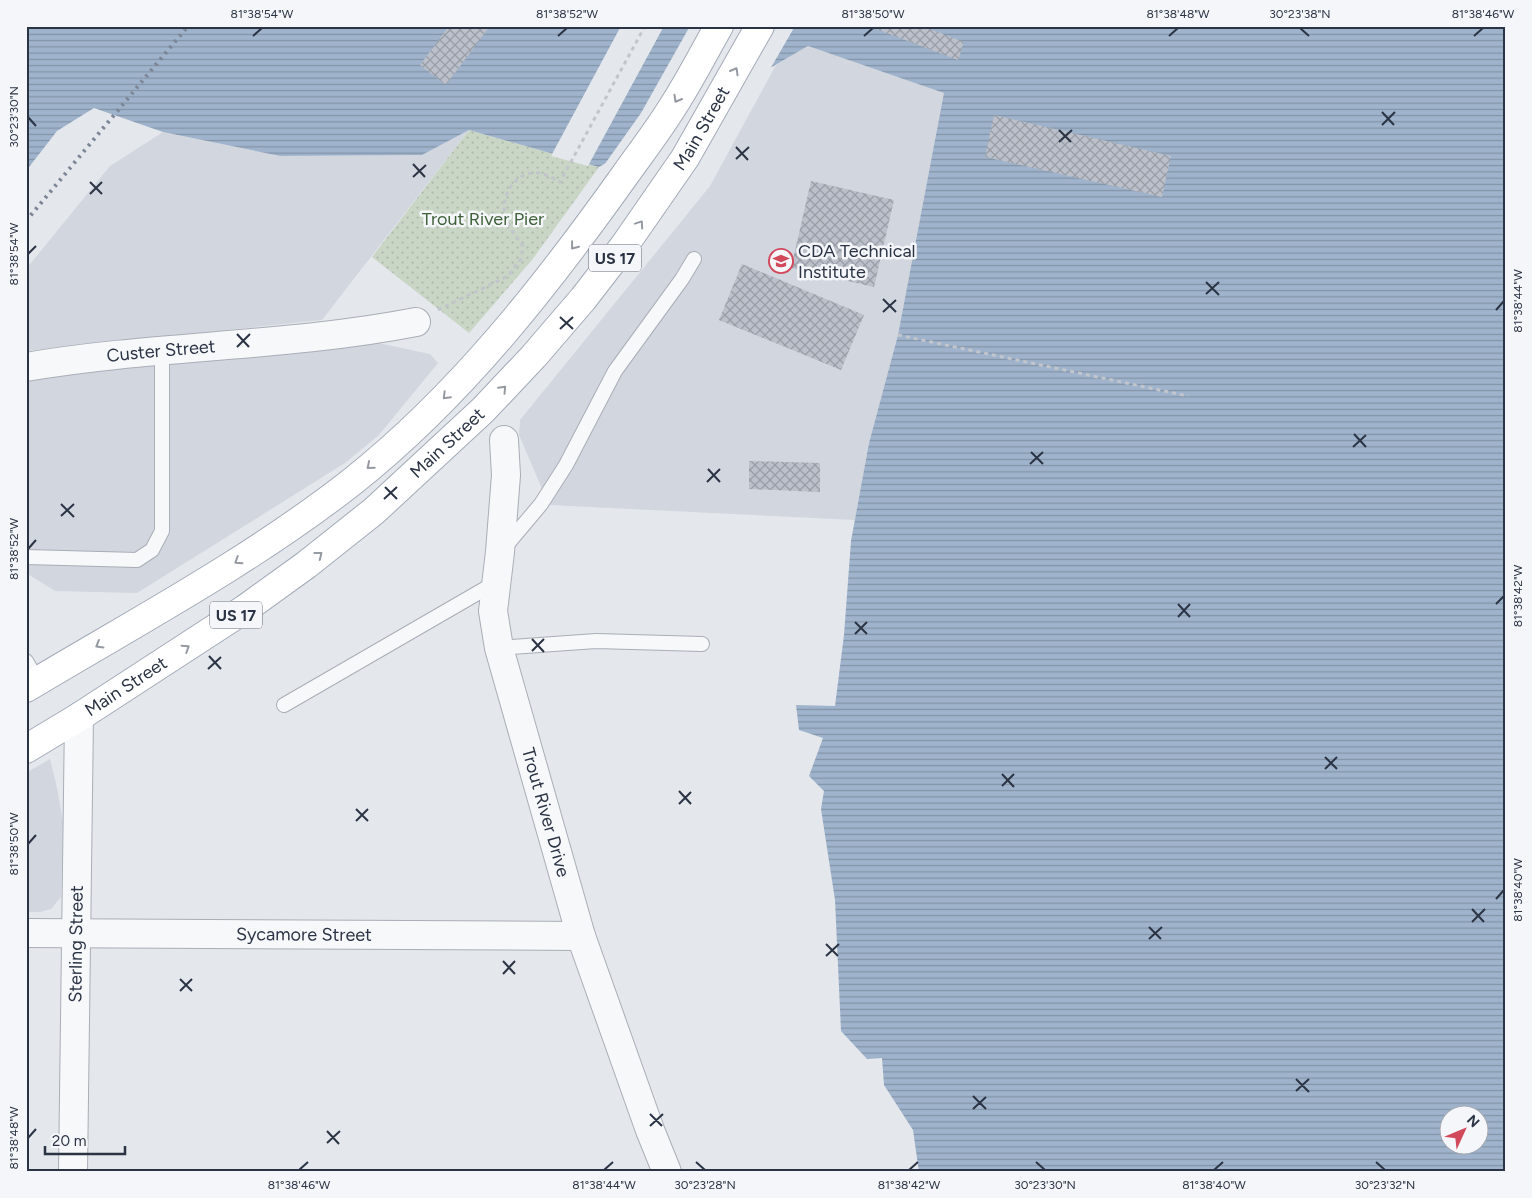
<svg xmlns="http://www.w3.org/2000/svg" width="1532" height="1198" font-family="Figtree,sans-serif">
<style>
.built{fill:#d2d6de}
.green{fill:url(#green-dots)}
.water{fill:url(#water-rules);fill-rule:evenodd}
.pier{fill:#e4e7ec}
.building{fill:url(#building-cross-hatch)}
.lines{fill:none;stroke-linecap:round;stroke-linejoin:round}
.service-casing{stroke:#a9aeb7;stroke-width:16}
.minor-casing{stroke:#a9aeb7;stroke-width:30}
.tertiary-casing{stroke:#a9aeb7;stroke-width:30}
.primary-casing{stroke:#a3abb8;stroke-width:30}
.path{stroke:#c2c5cb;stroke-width:3;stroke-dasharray:4 4;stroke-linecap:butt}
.service{stroke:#f7f8fa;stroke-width:14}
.minor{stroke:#f7f8fa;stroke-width:28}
.tertiary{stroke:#f7f8fa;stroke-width:28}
.primary{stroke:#fff;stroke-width:28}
.rail{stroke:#7d8696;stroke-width:4;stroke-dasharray:2.5 5;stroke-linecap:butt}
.oneway{stroke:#959aa2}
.ticks{fill:none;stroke:#2b3445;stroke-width:2}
.labels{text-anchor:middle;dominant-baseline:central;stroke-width:5;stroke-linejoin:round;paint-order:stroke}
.shield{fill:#f4f6f9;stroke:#676e7b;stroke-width:1}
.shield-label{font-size:16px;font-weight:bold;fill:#2b3445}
.street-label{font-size:18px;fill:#2b3445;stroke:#f4f6f9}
.park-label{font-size:18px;fill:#3f6138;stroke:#f4f6f9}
.poi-label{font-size:18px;fill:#2b3445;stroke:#f4f6f9;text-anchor:start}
.neatline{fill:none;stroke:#2b3445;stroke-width:2}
.ticks-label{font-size:12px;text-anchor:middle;fill:#2b3445}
</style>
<defs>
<pattern id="green-dots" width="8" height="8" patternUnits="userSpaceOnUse" patternTransform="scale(1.25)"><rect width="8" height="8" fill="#c9d6c5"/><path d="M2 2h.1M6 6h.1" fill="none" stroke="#adb8ab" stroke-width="1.8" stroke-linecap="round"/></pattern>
<pattern id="water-rules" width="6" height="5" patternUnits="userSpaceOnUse" patternTransform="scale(1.25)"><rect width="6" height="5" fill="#9fb4cc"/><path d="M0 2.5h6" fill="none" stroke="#8293a7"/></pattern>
<pattern id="building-cross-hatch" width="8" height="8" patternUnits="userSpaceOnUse" patternTransform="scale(1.25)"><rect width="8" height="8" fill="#bbc0ca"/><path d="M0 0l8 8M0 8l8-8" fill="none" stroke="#989da6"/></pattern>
</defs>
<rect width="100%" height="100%" fill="#e4e7ec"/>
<!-- built -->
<g class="built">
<polygon points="808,46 945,93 898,335 869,443 855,520 549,505 519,435 520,420 710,186 776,65"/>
<polygon points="469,130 322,320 26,351 26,269 110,166 163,132 280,156 422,155"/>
<polygon points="378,343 430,354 438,363 379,435 345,463 137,593 55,591 26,573 26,380 43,376"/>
<polygon points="50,759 57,788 63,822 61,897 51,909 40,912 26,912 26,773"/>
</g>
<!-- green -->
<polygon class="green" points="469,130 599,167 532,260 469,333 372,257"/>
<!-- water -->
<path class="water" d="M 26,26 L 1506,26 L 1506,1172 L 919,1172 L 913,1130 L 884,1085 L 882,1058 L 867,1059 L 841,1031 L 835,900 L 821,809 L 824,791 L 809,776 L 823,738 L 799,730 L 796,705 L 835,706 L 844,635 L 851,541 L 869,443 L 898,335 L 944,93 L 808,46 L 599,167 L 469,130 L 422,155 L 280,156 L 163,132 L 94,108 L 57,131 L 26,171 ZM 1450,1116 L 1480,1116 L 1480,1146 L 1450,1146 Z"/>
<!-- pier -->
<g class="pier">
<polygon points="621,26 664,26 588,166 551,156"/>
<polygon points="690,26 795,26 769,71 602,168 641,113"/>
</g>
<!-- building -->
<g class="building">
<polygon points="449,26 490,26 446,85 420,65"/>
<polygon points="877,26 922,26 964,42 958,60 876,29"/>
<polygon points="994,115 1171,156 1162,197 985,157"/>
<polygon points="811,181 894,200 874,287 791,268"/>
<polygon points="742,264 864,315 841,370 719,320"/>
<polygon points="749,461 820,463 820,492 749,489"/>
</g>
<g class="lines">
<defs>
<g id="service">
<polyline points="504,548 541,504 566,465 615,371 682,279 694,259"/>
<polyline points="26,557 137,560 152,550 162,531 162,351"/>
<polyline points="499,648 596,641 702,644"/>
<polyline points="26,661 38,681"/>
<polyline points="284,705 495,583"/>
</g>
<g id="minor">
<path id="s1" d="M 26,933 L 581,936"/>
<path id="s2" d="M 73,1172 L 79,717"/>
</g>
<g id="tertiary">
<path id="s3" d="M 26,367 C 155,345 288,347 416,322"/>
<path id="s4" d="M 504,440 L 506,475 L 500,552 L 493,611 L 499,648 L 581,936 L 650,1130 L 667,1172"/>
</g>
<g id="primary">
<path d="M 26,688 C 136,622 251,561 353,481 C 460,396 546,286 625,175 C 640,154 656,133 670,111 C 688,84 703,54 719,26"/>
<path id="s5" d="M 26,749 L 79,717 L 245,609 L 306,565 L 374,511 L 483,410 L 534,356 L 583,299 L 624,246 L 685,158 L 760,26"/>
</g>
</defs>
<!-- service casing -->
<use href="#service" class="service-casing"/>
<!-- minor casing -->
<use href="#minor" class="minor-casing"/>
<!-- tertiary casing -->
<use href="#tertiary" class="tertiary-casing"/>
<!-- primary casing -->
<use href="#primary" class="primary-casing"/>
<!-- path -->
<g class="path">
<path d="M 438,310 L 508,276 L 521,259 L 523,246 C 516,237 508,226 505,215 C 500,195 517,170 539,173 C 546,174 554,179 560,182 L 645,26"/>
<polyline points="898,335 1188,396"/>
</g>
<!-- service -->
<use href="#service" class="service"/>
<!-- minor -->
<use href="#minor" class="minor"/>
<!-- tertiary -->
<use href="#tertiary" class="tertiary"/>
<!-- primary -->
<use href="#primary" class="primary"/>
<!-- rail -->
<polyline class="rail" points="26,221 188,26"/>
</g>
<!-- one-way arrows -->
<defs><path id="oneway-chevron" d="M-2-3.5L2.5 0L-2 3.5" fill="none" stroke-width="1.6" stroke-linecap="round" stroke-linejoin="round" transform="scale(1.25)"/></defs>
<g class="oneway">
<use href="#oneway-chevron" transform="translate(735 71) rotate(-60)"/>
<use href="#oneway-chevron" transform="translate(677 99) rotate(120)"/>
<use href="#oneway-chevron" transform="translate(640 224) rotate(-56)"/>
<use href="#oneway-chevron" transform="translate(574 246) rotate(128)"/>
<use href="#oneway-chevron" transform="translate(503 389) rotate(-47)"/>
<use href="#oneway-chevron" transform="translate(446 396) rotate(135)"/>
<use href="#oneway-chevron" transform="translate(370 466) rotate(140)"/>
<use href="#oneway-chevron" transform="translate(319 555) rotate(-38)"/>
<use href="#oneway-chevron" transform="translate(238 561) rotate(147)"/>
<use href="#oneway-chevron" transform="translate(99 645) rotate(149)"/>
<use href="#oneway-chevron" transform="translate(186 648) rotate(-33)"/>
</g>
<!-- ticks -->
<path class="ticks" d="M 1300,28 L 1309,36M 253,36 L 262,28M 558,36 L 567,28M 864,36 L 873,28M 1169,36 L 1178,28M 1474,36 L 1483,28M 1382,112 L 1394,125M 28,117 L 36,126M 1382,125 L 1395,112M 1059,130 L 1071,142M 1059,142 L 1072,130M 736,147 L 748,160M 736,159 L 749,147M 413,164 L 425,177M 413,177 L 426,165M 90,182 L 102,194M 90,194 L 102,182M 28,254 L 36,246M 1206,282 L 1219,295M 1206,294 L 1219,282M 883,299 L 896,312M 1496,310 L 1504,301M 883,312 L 896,300M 560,317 L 573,329M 560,329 L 573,317M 237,334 L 249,347M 237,347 L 250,334M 1354,434 L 1366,447M 1353,447 L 1366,435M 1031,452 L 1043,464M 1030,464 L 1043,452M 708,469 L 720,482M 707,482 L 720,469M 385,487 L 397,499M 384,499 L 397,487M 61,504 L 74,517M 61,516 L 74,504M 28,549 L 36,540M 1178,604 L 1190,617M 1496,604 L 1504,596M 1178,617 L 1190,604M 855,622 L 867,634M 855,634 L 867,622M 532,639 L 544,652M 532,651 L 544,639M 209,656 L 221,669M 208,669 L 221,657M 1325,757 L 1337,769M 1325,769 L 1337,757M 1002,774 L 1014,787M 1002,786 L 1014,774M 679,791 L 691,804M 679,804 L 691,792M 356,809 L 368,821M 356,821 L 368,809M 28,844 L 36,835M 1496,899 L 1504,890M 1472,909 L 1484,922M 1472,922 L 1485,909M 1149,927 L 1161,939M 1149,939 L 1162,927M 826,944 L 838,956M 826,956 L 839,944M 503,961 L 515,974M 503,974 L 515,961M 180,979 L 192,991M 180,991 L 192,979M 1296,1079 L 1309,1092M 1296,1091 L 1309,1079M 973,1096 L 986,1109M 973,1109 L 986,1097M 650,1114 L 662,1126M 650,1126 L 663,1114M 327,1131 L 339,1144M 28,1138 L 36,1129M 327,1143 L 340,1131M 696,1162 L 705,1170M 1036,1162 L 1045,1170M 1376,1162 L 1385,1170M 299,1170 L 308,1162M 604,1170 L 613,1162M 909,1170 L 918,1162M 1214,1170 L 1223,1162"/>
<!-- icons -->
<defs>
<symbol id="school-ring" viewBox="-11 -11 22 22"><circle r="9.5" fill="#f4f6f9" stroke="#d1495b" stroke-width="1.5"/><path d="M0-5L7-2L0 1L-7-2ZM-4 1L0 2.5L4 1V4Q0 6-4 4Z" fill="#d1495b"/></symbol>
</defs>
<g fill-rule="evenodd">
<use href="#school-ring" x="767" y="247" width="28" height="28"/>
</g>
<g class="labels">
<!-- shield labels -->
<g class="shield">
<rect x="589" y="244.5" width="52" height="27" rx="4"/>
<rect x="210" y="601.5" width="52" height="27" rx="4"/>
</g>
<g class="shield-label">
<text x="615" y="258">US 17</text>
<text x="236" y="615">US 17</text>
</g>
<!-- street labels -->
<g class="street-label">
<text stroke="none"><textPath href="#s5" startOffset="928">Main Street</textPath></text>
<text stroke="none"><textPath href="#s3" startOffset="136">Custer Street</textPath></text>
<text stroke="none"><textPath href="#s5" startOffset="522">Main Street</textPath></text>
<text stroke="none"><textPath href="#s5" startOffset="118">Main Street</textPath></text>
<text stroke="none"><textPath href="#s4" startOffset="380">Trout River Drive</textPath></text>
<text stroke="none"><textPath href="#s1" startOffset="278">Sycamore Street</textPath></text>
<text stroke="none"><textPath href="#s2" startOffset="228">Sterling Street</textPath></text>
</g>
<!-- park labels -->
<g class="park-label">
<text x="483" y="219">Trout River Pier</text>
</g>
<!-- poi labels -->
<g class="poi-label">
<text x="798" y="251">CDA Technical<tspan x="798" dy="21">Institute</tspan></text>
</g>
</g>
<!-- border -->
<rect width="1532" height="1198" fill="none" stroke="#f4f6f9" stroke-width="55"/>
<!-- north arrow -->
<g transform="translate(1464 1130) rotate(46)"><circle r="24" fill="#f4f6f9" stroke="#a4a8b1"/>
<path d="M0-4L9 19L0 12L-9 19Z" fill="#d1495b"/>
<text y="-8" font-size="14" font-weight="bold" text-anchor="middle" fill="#2b3445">N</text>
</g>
<!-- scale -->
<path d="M45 1146v8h80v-8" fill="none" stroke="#2b3445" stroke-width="2.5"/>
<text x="52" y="1146" font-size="15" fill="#2b3445" stroke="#f4f6f9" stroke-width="4" paint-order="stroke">20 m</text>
<rect x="28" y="28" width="1476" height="1142" class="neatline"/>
<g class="ticks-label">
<text x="262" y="18">81°38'54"W</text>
<text x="567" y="18">81°38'52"W</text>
<text x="873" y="18">81°38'50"W</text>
<text x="1178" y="18">81°38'48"W</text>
<text x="1300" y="18">30°23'38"N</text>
<text x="1483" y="18">81°38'46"W</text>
<text transform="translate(14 117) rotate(-90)" y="4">30°23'30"N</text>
<text transform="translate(14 254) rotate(-90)" y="4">81°38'54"W</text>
<text transform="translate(1518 301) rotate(-90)" y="4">81°38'44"W</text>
<text transform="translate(14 549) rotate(-90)" y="4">81°38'52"W</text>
<text transform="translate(1518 596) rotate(-90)" y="4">81°38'42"W</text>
<text transform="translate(14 844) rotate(-90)" y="4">81°38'50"W</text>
<text transform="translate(1518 890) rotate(-90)" y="4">81°38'40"W</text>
<text transform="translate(14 1138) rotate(-90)" y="4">81°38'48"W</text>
<text x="299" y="1189">81°38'46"W</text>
<text x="604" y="1189">81°38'44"W</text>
<text x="705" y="1189">30°23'28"N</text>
<text x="909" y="1189">81°38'42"W</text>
<text x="1045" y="1189">30°23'30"N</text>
<text x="1214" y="1189">81°38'40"W</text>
<text x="1385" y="1189">30°23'32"N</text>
</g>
</svg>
